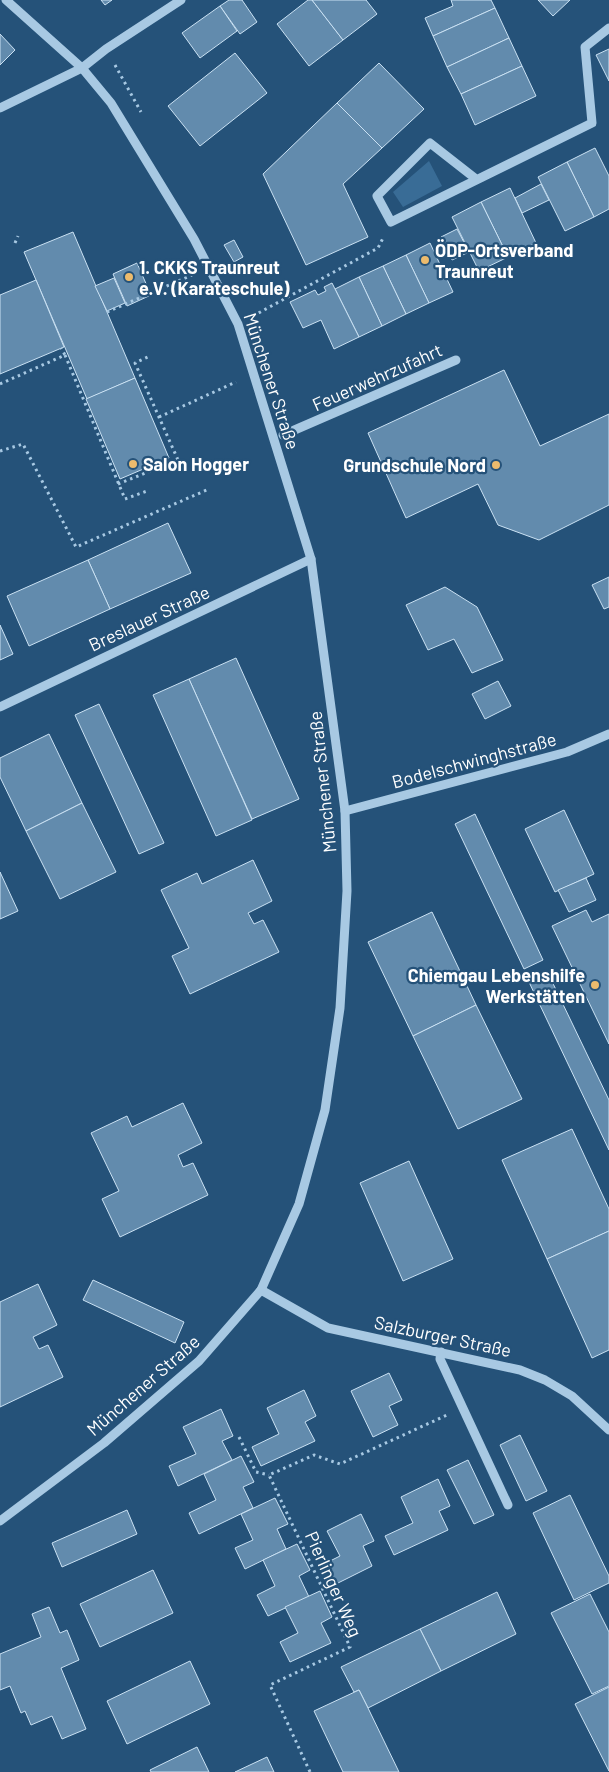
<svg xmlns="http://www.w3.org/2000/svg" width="609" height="1772" font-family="Barlow,sans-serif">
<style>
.green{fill:#396c96}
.building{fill:#628bad;stroke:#cae1f3}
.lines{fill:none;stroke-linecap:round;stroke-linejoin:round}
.path{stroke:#a8c9e3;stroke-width:3;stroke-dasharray:2.5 4;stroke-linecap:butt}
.minor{stroke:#a8c9e3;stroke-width:9}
.poi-dot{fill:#ecbb6d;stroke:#255279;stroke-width:2}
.labels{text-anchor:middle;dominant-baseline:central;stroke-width:4.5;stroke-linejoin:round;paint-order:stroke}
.poi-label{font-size:18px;font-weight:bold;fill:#fff;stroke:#255279;text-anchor:start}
.street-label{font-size:18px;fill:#fff;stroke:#255279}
</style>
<rect width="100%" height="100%" fill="#255279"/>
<!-- green -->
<polygon class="green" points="429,161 442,186 403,207 393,192"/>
<!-- building -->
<g class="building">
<polygon points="101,0 112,0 105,5"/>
<polygon points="229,0 242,0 257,22 240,34 220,6"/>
<polygon points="308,0 312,0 343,40 309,66 277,24"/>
<polygon points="312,0 366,0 377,14 343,40"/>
<polygon points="451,0 491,0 495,8 433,36 425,18 453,6"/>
<polygon points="538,0 570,0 553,16"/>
<polygon points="220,6 237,31 200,58 182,33"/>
<polygon points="495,8 509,38 447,67 433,36"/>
<polygon points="0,34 15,50 0,65"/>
<polygon points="509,38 522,66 461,94 447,67"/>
<polygon points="609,49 609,81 596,55"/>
<polygon points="235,53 267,93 200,146 168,106"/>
<polygon points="379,63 424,109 382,148 337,103"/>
<polygon points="522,66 536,96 475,125 461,94"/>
<polygon points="337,103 382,148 343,184 368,237 306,265 263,174"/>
<polygon points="595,148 609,176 609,209 594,217 567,162"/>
<polygon points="567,162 594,217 565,231 538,177"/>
<polygon points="541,184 549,200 522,213 515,198"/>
<polygon points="510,188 536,243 508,257 481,202"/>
<polygon points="481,202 508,257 479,271 452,217"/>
<polygon points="457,229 469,252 452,260 441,237"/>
<polygon points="73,232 135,378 87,399 24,252"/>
<polygon points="234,240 243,257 234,262 224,245"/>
<polygon points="430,243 453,292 429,303 406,255"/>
<polygon points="406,255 429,303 406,314 383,266"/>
<polygon points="137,263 151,295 127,306 113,274"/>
<polygon points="383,266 406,314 382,326 359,277"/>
<polygon points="359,277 382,326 359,337 335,289"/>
<polygon points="114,278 125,303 107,311 95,286"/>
<polygon points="36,280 64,347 0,374 0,295"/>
<polygon points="332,283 359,337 334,349 321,320 303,328 290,302 315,290 318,295 326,291 324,287"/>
<polygon points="504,370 540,446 609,414 609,505 539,540 498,525 478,484 406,518 368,433"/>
<polygon points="135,378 169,458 120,479 86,399"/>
<polygon points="168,523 191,573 110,609 88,560"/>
<polygon points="88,560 110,609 29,646 7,596"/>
<polygon points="609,577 609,607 604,609 592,585"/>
<polygon points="445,587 477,607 503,660 472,673 454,639 428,650 406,605"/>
<polygon points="0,625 13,654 0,660"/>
<polygon points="236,658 299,799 252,819 189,679"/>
<polygon points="189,679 252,820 216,836 153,695"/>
<polygon points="498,681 511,706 485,719 472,694"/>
<polygon points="99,704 164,843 139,854 75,715"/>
<polygon points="49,734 82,803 26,831 0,777 0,758"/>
<polygon points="82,803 116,872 60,899 26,831"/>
<polygon points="564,810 594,874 555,892 525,829"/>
<polygon points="475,814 543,960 524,969 455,824"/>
<polygon points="253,860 272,901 248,913 254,924 263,920 279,952 190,994 172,956 189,948 161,890 197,873 202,884"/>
<polygon points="0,872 18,911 0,919"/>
<polygon points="586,878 596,900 569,912 558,890"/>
<polygon points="586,910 592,922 609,914 609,1044 552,926"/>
<polygon points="432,912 476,1005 413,1036 368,942"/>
<polygon points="547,971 609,1100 609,1150 528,980"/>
<polygon points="476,1005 522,1099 458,1129 413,1036"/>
<polygon points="183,1103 202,1143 178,1155 183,1167 193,1163 208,1195 120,1237 102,1199 119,1191 91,1133 127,1116 132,1127"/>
<polygon points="572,1129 609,1209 609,1231 547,1259 502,1160"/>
<polygon points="409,1161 453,1259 403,1281 360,1183"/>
<polygon points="609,1231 609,1350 592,1358 547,1259"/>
<polygon points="93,1280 184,1322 175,1343 83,1300"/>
<polygon points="38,1284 57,1325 33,1337 39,1349 48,1345 63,1377 0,1407 0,1302"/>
<polygon points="389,1373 402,1400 389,1406 398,1425 373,1437 351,1391"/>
<polygon points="304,1390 316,1416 305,1422 315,1441 261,1466 252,1447 279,1434 267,1408"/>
<polygon points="221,1409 233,1436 222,1441 232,1460 178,1486 169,1466 196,1454 183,1427"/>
<polygon points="520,1435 547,1491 526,1501 500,1445"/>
<polygon points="241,1456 254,1482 243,1487 253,1508 199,1534 189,1513 216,1500 204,1474"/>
<polygon points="468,1460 494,1515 474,1524 447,1470"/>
<polygon points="438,1479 450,1506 439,1511 448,1530 394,1555 385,1536 413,1523 401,1497"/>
<polygon points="570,1495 609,1576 609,1583 574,1600 533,1513"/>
<polygon points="275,1498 288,1524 277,1529 286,1549 245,1569 235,1548 253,1540 241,1514"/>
<polygon points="127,1510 137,1534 62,1567 52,1543"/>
<polygon points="361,1514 374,1541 363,1546 372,1566 332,1586 322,1565 340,1556 327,1531"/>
<polygon points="297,1544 310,1570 299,1576 309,1597 268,1616 257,1595 275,1586 263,1560"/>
<polygon points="153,1570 173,1613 100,1647 80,1604"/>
<polygon points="320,1591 332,1617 321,1623 331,1643 290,1662 280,1642 298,1633 285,1607"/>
<polygon points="497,1592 516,1634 441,1671 420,1629"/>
<polygon points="590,1594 609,1632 609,1686 592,1694 551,1613"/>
<polygon points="49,1607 60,1633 67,1630 79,1660 61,1668 86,1729 62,1739 52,1716 31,1725 25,1711 21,1713 10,1686 0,1690 0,1654 41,1637 32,1614"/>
<polygon points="420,1629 441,1671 368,1708 359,1690 354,1692 341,1667"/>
<polygon points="190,1661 210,1704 127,1744 107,1701"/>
<polygon points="609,1687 609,1771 575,1704"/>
<polygon points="359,1690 368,1708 399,1772 343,1772 314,1711"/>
<polygon points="197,1747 209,1772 151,1772 150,1770"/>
<polygon points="267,1757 274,1772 235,1772"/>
</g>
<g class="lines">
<!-- path -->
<g class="path">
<polyline points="115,65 141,112"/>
<polyline points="15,243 18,236"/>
<polyline points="107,312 192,275"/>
<polyline points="253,316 378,248 383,238"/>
<polyline points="65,355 125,499 147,491"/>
<polyline points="0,384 65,355 61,348"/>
<polyline points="159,417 236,382"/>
<polyline points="0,451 23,444 76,547 209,489"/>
<polyline points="118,484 178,460 135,363 150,356"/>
<polyline points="239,1437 256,1472 269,1475"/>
<polyline points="310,1772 270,1685 350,1647 269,1475 314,1455 340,1464 447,1415"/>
</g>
<!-- minor -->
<g class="minor">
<polyline points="0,108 82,68 106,49 181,0"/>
<polyline points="476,179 430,143 377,196 391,222 592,123 585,47 609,28"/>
<polyline points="283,435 456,360"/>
<polyline points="0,707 311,559"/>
<polyline points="345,811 567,752 609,734"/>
<polyline points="261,1290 328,1328 520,1370 545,1380 572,1396 609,1430"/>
<polyline points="441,1352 440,1359 508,1505"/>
<polyline points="0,1521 104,1443 199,1361 261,1290 299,1204 325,1110 340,1008 347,891 345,811 311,559 238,324 194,239 111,103 82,68 6,0"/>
</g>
</g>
<!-- markers -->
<g class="poi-dot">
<circle cx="425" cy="260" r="5"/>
<circle cx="129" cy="277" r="5"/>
<circle cx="133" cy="464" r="5"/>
<circle cx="496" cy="465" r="5"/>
<circle cx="595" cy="985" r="5"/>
</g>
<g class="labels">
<!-- poi labels -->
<g class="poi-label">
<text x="435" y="250">ÖDP-Ortsverband<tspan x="435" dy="21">Traunreut</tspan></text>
<text x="139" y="267">1. CKKS Traunreut<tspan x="139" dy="21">e.V. (Karateschule)</tspan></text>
<text x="143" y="464">Salon Hogger</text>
<text x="486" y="465" text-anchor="end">Grundschule Nord</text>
<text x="585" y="975" text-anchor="end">Chiemgau Lebenshilfe<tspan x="585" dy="21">Werkstätten</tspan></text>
</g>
<!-- street labels -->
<g class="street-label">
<text transform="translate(377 377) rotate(-24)">Feuerwehrzufahrt</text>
<text transform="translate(272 381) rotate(72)">Münchener Straße</text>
<text transform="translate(149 618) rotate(-25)">Breslauer Straße</text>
<text transform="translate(474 760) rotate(-15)">Bodelschwinghstraße</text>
<text transform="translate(322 782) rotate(-96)">Münchener Straße</text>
<text transform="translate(443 1336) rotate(12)">Salzburger Straße</text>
<text transform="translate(143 1385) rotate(-41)">Münchener Straße</text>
<text transform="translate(334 1584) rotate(66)">Pierlinger Weg</text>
</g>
</g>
</svg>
